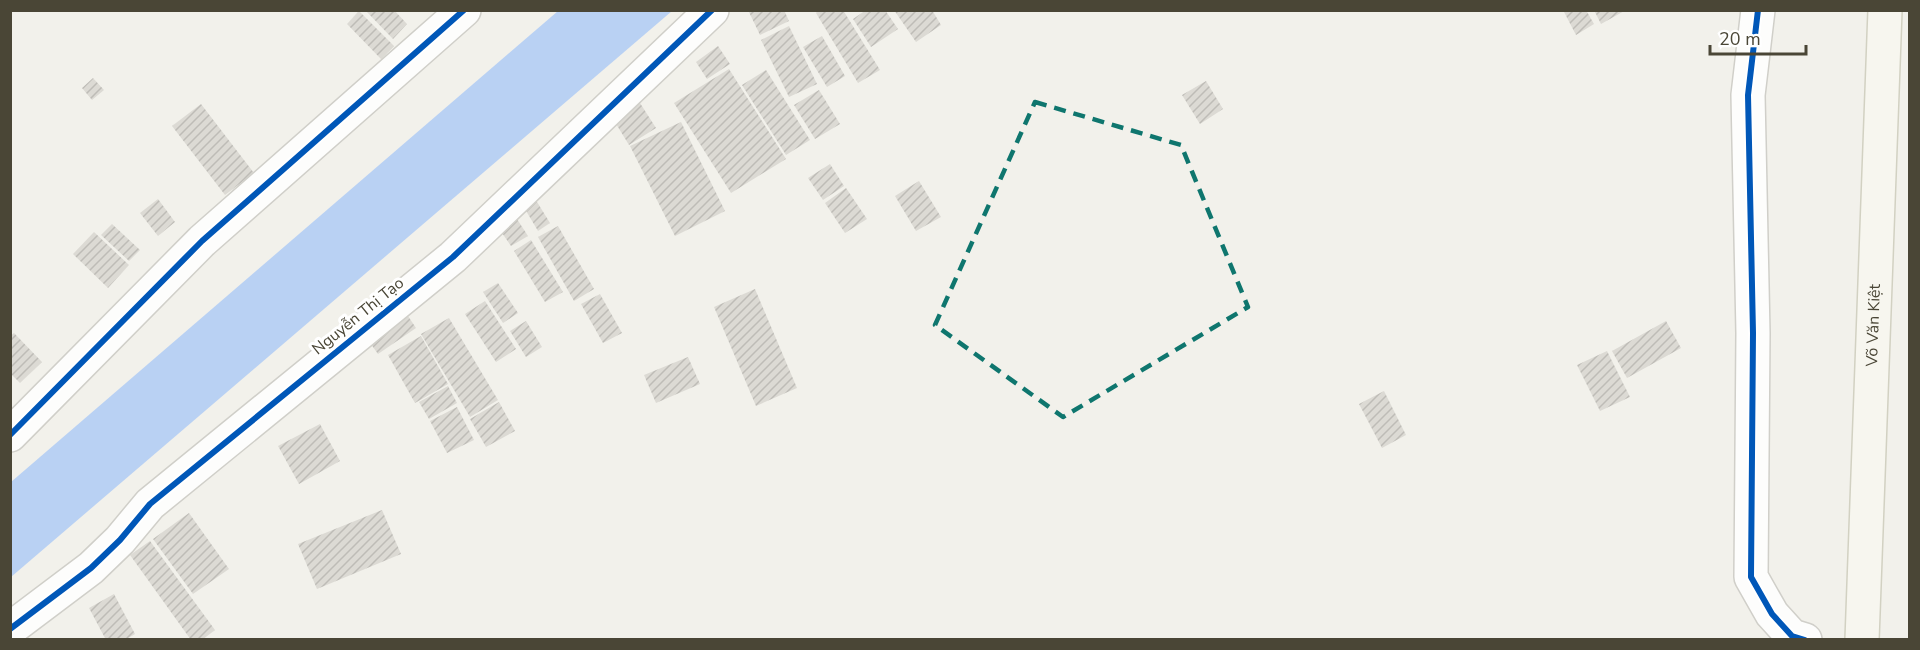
<svg xmlns="http://www.w3.org/2000/svg" width="1920" height="650" font-family="'Nunito Sans',sans-serif">
<style>
.water{fill:#b9d1f3}
.building{fill:url(#building-hatch)}
.lines{fill:none;stroke-linecap:round;stroke-linejoin:round}
.minor-casing{stroke:#d0cfc9;stroke-width:36}
.secondary-casing{stroke:#d2d1c2;stroke-width:36}
.minor{stroke:#fdfdfc;stroke-width:33}
.secondary{stroke:#f7f6ef;stroke-width:33}
.cycleway-casing{stroke:#fff;stroke-width:10}
.cycleway{stroke:#0057b8;stroke-width:6}
.marked{fill:none;stroke:#0f766e;stroke-width:4.5;stroke-dasharray:12 8;stroke-linejoin:round}
.labels{text-anchor:middle;dominant-baseline:central;stroke-width:6;stroke-linejoin:round;paint-order:stroke}
.street-label{font-size:16px;fill:#4a4636;stroke:#fff}
</style>
<defs>
<pattern id="building-hatch" width="6" height="6" patternUnits="userSpaceOnUse" patternTransform="scale(1.5)"><rect width="6" height="6" fill="#dcdad4"/><path d="M-1 1l2-2M0 6l6-6M5 7l2-2" fill="none" stroke="#bebcb7"/></pattern>
</defs>
<rect width="100%" height="100%" fill="#f2f1eb"/>
<!-- water -->
<polygon class="water" points="558,11 672,11 11,577 11,482"/>
<!-- building -->
<g class="building">
<polygon points="365,10 394,10 407,24 393,39"/>
<polygon points="748,10 784,10 789,21 760,35"/>
<polygon points="820,10 843,10 880,70 858,83 816,13"/>
<polygon points="866,10 885,10 898,29 871,47 853,19"/>
<polygon points="894,10 932,10 941,25 916,42"/>
<polygon points="1563,10 1586,10 1594,24 1576,35"/>
<polygon points="1594,10 1626,10 1601,24"/>
<polygon points="359,11 394,46 381,59 347,24"/>
<polygon points="789,26 817,84 789,97 761,40"/>
<polygon points="822,36 845,76 827,87 803,47"/>
<polygon points="718,46 730,64 707,79 696,62"/>
<polygon points="729,69 786,159 731,193 674,103"/>
<polygon points="766,70 810,140 786,155 742,85"/>
<polygon points="93,78 104,90 92,100 82,88"/>
<polygon points="1206,81 1223,109 1200,124 1182,95"/>
<polygon points="819,90 840,124 815,139 794,105"/>
<polygon points="640,103 656,128 629,145 613,119"/>
<polygon points="201,104 254,173 225,195 172,126"/>
<polygon points="681,122 725,211 675,236 630,146"/>
<polygon points="830,164 844,186 823,200 808,178"/>
<polygon points="919,181 941,217 916,231 895,196"/>
<polygon points="846,188 867,219 845,233 825,203"/>
<polygon points="534,197 550,223 538,231 522,204"/>
<polygon points="158,199 175,222 158,236 140,213"/>
<polygon points="517,219 528,236 511,246 500,230"/>
<polygon points="112,224 140,250 129,261 101,235"/>
<polygon points="558,226 594,289 574,301 538,237"/>
<polygon points="94,232 129,265 108,288 73,254"/>
<polygon points="531,240 563,292 545,302 514,251"/>
<polygon points="498,283 518,313 503,323 483,292"/>
<polygon points="755,289 797,388 756,406 714,307"/>
<polygon points="600,294 622,333 603,343 581,304"/>
<polygon points="485,301 516,349 496,362 465,314"/>
<polygon points="406,313 416,328 378,354 368,340"/>
<polygon points="449,318 498,400 470,417 421,334"/>
<polygon points="526,321 542,347 526,357 510,331"/>
<polygon points="1666,321 1681,348 1627,378 1612,351"/>
<polygon points="14,333 42,362 20,383 10,373 10,336"/>
<polygon points="421,336 448,384 415,403 388,355"/>
<polygon points="1607,351 1630,397 1600,411 1577,365"/>
<polygon points="688,357 700,384 656,403 644,375"/>
<polygon points="448,386 457,403 429,419 419,402"/>
<polygon points="1384,391 1406,435 1382,448 1359,404"/>
<polygon points="499,402 515,431 486,447 470,419"/>
<polygon points="457,407 474,440 447,453 430,421"/>
<polygon points="320,424 340,461 299,484 278,446"/>
<polygon points="382,510 401,554 317,589 298,544"/>
<polygon points="189,513 229,569 193,594 153,539"/>
<polygon points="150,541 215,630 202,640 191,640 130,555"/>
<polygon points="114,594 135,634 125,640 106,640 89,608"/>
</g>
<g class="lines">
<defs>
<g id="minor">
<polyline points="1758,10 1748,95 1753,333 1751,577 1772,614 1792,636 1805,640"/>
<polyline points="10,435 202,241 464,10"/>
<polyline points="10,629 91,568 120,540 150,504 453,257 712,10"/>
</g>
<g id="secondary">
<path id="s1" d="M 1862,640 L 1885,10"/>
</g>
</defs>
<!-- minor casing -->
<use href="#minor" class="minor-casing"/>
<!-- secondary casing -->
<use href="#secondary" class="secondary-casing"/>
<!-- minor -->
<use href="#minor" class="minor"/>
<!-- secondary -->
<use href="#secondary" class="secondary"/>
<defs>
<g id="cycleway">
<polyline points="1758,10 1748,95 1753,333 1751,577 1772,614 1792,636 1805,640"/>
<polyline points="10,435 202,241 464,10"/>
<polyline points="10,629 91,568 120,540 150,504 453,257 712,10"/>
</g>
</defs>
<!-- cycleway casing -->
<use href="#cycleway" class="cycleway-casing"/>
<!-- cycleway -->
<use href="#cycleway" class="cycleway"/>
</g>
<!-- marked area -->
<path class="marked" d="M 1035,102 L 1181,145 L 1248,307 L 1063,417 L 935,325 Z"/>
<g class="labels">
<!-- street labels -->
<g class="street-label">
<text transform="translate(358 316) rotate(-39)">Nguyễn Thị Tạo</text>
<text stroke="none"><textPath href="#s1" startOffset="315">Võ Văn Kiệt</textPath></text>
</g>
</g>
<!-- border -->
<rect width="1920" height="650" fill="none" stroke="#4a4636" stroke-width="24"/>
<!-- scale -->
<path d="M1710 45v9h96v-9" fill="none" stroke="#4a4636" stroke-width="3"/>
<text x="1719" y="45" font-size="18" fill="#4a4636" stroke="#ffffff" stroke-width="4.5" paint-order="stroke">20 m</text>
</svg>
